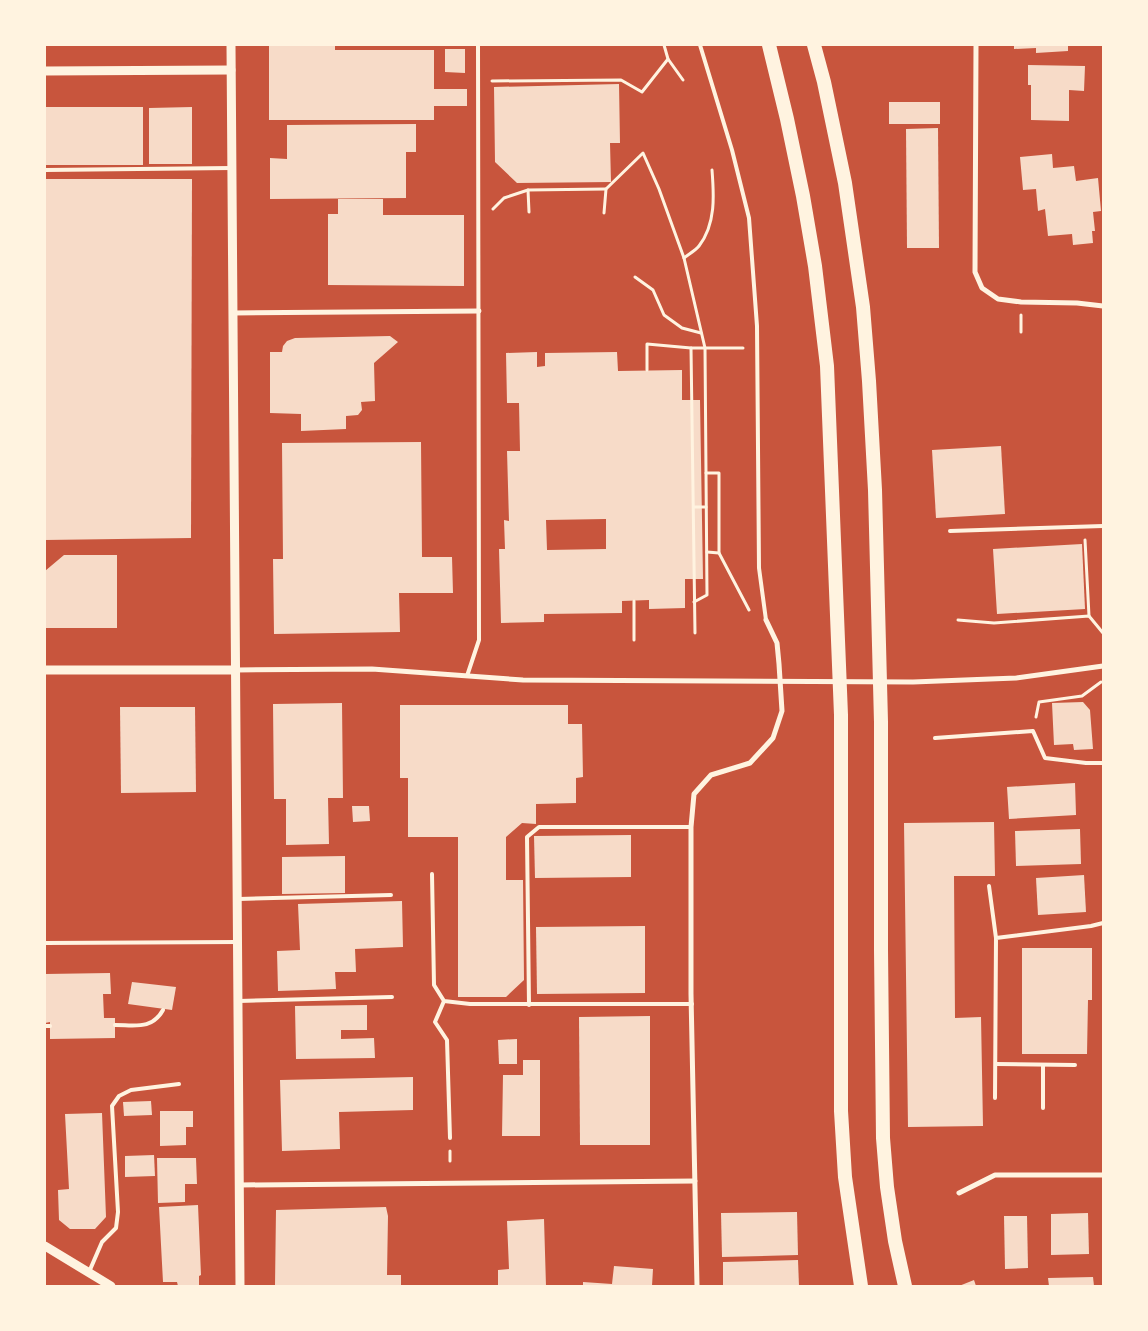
<svg xmlns="http://www.w3.org/2000/svg" width="1148" height="1331" font-family="'Open Sans',sans-serif">
<style>
.building{fill:#f7dbc8;fill-rule:evenodd}
.lines{fill:none;stroke-linecap:round;stroke-linejoin:round}
.path{stroke:#fff3e0;stroke-width:3}
.service{stroke:#fff3e0;stroke-width:4}
.minor{stroke:#fff3e0;stroke-width:5}
.tertiary{stroke:#fff3e0;stroke-width:9}
.trunk{stroke:#fff3e0;stroke-width:14}
</style>
<rect width="100%" height="100%" fill="#c8553d"/>
<!-- building -->
<g class="building">
<polygon points="269,45 335,45 335,50 434,50 434,89 467,89 467,106 434,106 434,120 269,120"/>
<polygon points="1014,45 1068,45 1068,51 1036,53 1036,48 1014,49"/>
<polygon points="445,49 465,49 465,73 445,72"/>
<polygon points="1028,65 1085,66 1084,91 1069,90 1069,121 1031,120 1031,85 1028,85"/>
<polygon points="619,84 620,143 610,143 611,182 517,183 495,162 494,87"/>
<rect x="889" y="102" width="51" height="22"/>
<rect x="45" y="107" width="98" height="58"/>
<polygon points="192,107 192,164 149,164 149,108"/>
<polygon points="416,124 416,152 406,152 406,198 270,199 270,158 287,159 287,125"/>
<polygon points="938,128 939,248 907,248 906,129"/>
<polygon points="1052,154 1053,168 1074,166 1076,181 1098,178 1101,211 1093,212 1095,231 1092,231 1093,243 1073,245 1072,234 1048,236 1045,209 1038,211 1036,189 1023,190 1020,157"/>
<polygon points="45,179 192,179 191,538 45,540"/>
<polygon points="338,199 383,199 383,215 464,215 464,286 328,285 328,214 338,214"/>
<polygon points="390,336 398,342 374,363 375,401 361,402 362,410 358,415 346,416 346,429 301,431 301,414 270,413 270,352 282,352 283,346 287,341 295,338"/>
<path d="M 537,352 L 537,367 L 545,366 L 545,353 L 617,352 L 618,371 L 682,370 L 682,400 L 700,400 L 703,579 L 685,579 L 685,608 L 649,609 L 649,600 L 622,601 L 622,613 L 544,614 L 544,622 L 501,623 L 499,549 L 505,549 L 504,520 L 509,521 L 507,451 L 520,451 L 519,403 L 507,403 L 506,353 ZM 606,519 L 606,549 L 547,550 L 546,520 Z"/>
<polygon points="421,442 422,557 452,557 453,593 399,593 400,632 274,634 273,559 283,559 282,443"/>
<polygon points="1001,446 1005,514 936,518 932,450"/>
<polygon points="1082,544 1085,609 997,614 993,549"/>
<polygon points="64,555 117,555 117,628 45,628 45,571"/>
<polygon points="1083,702 1090,710 1093,749 1074,750 1073,744 1054,745 1052,703"/>
<polygon points="342,703 343,798 328,798 329,844 286,845 286,799 274,799 273,704"/>
<polygon points="400,705 568,705 568,724 582,724 583,777 576,778 576,803 536,804 536,824 522,823 506,837 506,880 523,880 524,980 506,997 458,997 458,837 408,837 408,778 400,778"/>
<polygon points="120,707 195,707 196,792 121,793"/>
<polygon points="1075,783 1076,815 1009,819 1007,787"/>
<polygon points="352,806 369,806 370,821 353,822"/>
<polygon points="994,822 995,876 954,876 955,1018 981,1017 983,1126 908,1127 904,823"/>
<polygon points="1080,829 1081,864 1016,866 1015,831"/>
<polygon points="631,835 631,877 535,878 534,836"/>
<polygon points="345,856 345,893 282,894 282,857"/>
<polygon points="1084,875 1086,912 1038,915 1036,878"/>
<polygon points="402,901 403,947 355,949 356,972 335,972 336,989 278,991 277,951 300,950 298,904"/>
<polygon points="645,926 645,993 537,994 536,927"/>
<polygon points="1022,948 1092,948 1092,1000 1088,1000 1087,1054 1022,1054"/>
<polygon points="110,973 111,994 103,994 104,1018 115,1018 115,1038 50,1039 50,1022 45,1023 45,974"/>
<polygon points="132,982 176,987 172,1010 128,1004"/>
<polygon points="367,1005 367,1030 341,1030 341,1039 374,1038 375,1058 296,1059 295,1006"/>
<polygon points="650,1016 650,1145 580,1145 579,1017"/>
<polygon points="517,1039 517,1064 499,1064 498,1040"/>
<polygon points="523,1060 540,1060 540,1136 502,1136 503,1075 523,1075"/>
<polygon points="413,1077 413,1110 339,1112 340,1149 282,1151 280,1080"/>
<polygon points="151,1101 152,1115 124,1116 123,1102"/>
<polygon points="160,1111 193,1111 193,1127 186,1127 186,1145 160,1146"/>
<polygon points="102,1113 106,1217 95,1229 70,1229 59,1220 58,1190 69,1189 65,1114"/>
<polygon points="154,1155 155,1176 125,1177 125,1156"/>
<polygon points="157,1158 196,1158 197,1184 185,1184 185,1202 158,1203"/>
<polygon points="198,1205 201,1275 199,1276 199,1286 178,1286 177,1282 163,1282 159,1207"/>
<polygon points="386,1207 388,1216 387,1275 401,1275 401,1286 275,1286 276,1210"/>
<polygon points="797,1212 798,1255 722,1257 721,1213"/>
<polygon points="1088,1213 1089,1254 1051,1255 1051,1214"/>
<polygon points="1004,1216 1027,1216 1028,1268 1005,1269"/>
<polygon points="544,1219 546,1286 498,1286 498,1270 509,1269 507,1221"/>
<polygon points="798,1260 799,1286 723,1286 723,1262"/>
<polygon points="614,1266 653,1269 652,1286 583,1286 583,1282 612,1284"/>
<polygon points="1093,1277 1094,1286 1049,1286 1048,1278"/>
<polygon points="974,1280 976,1286 959,1286"/>
</g>
<g class="lines">
<!-- path -->
<g class="path">
<polyline points="664,45 668,59"/>
<polyline points="492,81 621,80 642,92 668,59 683,80"/>
<polyline points="528,190 529,212"/>
<polyline points="493,209 504,198 528,190 606,189"/>
<polyline points="604,213 606,189 643,153 659,189 684,258 705,348 706,473 719,473 719,553 749,610"/>
<path d="M 684,258 C 689,254 696,250 699,246 C 716,224 714,195 712,170"/>
<polyline points="635,277 653,290 664,315 682,328 701,333"/>
<polyline points="1021,315 1021,332"/>
<polyline points="691,348 695,633"/>
<polyline points="647,370 647,344 691,348 743,348"/>
<polyline points="694,507 706,507"/>
<polyline points="1085,540 1089,616"/>
<polyline points="707,552 719,553"/>
<polyline points="694,602 707,595 706,473"/>
<polyline points="958,620 994,623 1089,616 1103,633"/>
<polyline points="634,640 634,601"/>
<polyline points="1036,717 1039,702 1082,696 1101,682"/>
<polyline points="450,1151 450,1161"/>
</g>
<!-- service -->
<g class="service">
<polyline points="700,45 732,150 749,218 757,326 759,568 766,620"/>
<polyline points="45,170 232,168"/>
<polyline points="950,531 1103,526"/>
<polyline points="467,676 479,640 478,45"/>
<polyline points="935,738 1033,731 1045,758 1086,763 1103,763"/>
<polyline points="432,874 434,985 444,1001 470,1004 692,1004"/>
<polyline points="989,886 996,938"/>
<polyline points="239,899 391,895"/>
<polyline points="45,943 238,942"/>
<polyline points="239,1001 392,997"/>
<polyline points="444,1001 435,1022 447,1040 450,1138"/>
<polyline points="529,1005 527,837 539,827 691,827"/>
<path d="M 115,1025 C 135,1025 152,1030 163,1010"/>
<polyline points="45,1026 50,1026"/>
<polyline points="996,1064 1075,1065"/>
<polyline points="995,1098 996,938 1091,926 1103,923"/>
<polyline points="1043,1108 1043,1065"/>
<polyline points="89,1272 102,1242 116,1228 118,1212 112,1106 119,1096 131,1090 179,1084"/>
</g>
<!-- minor -->
<g class="minor">
<polyline points="976,45 975,272 982,288 998,299 1021,302 1077,303 1103,306"/>
<polyline points="233,313 479,311"/>
<polyline points="236,670 372,669 523,680 913,682 1016,678 1103,666"/>
<polyline points="240,1185 695,1181"/>
<polyline points="959,1193 995,1175 1103,1175"/>
<polyline points="697,1286 691,994 691,827 694,794 711,775 750,763 773,738 782,711 779,664 777,643 766,620"/>
</g>
<!-- tertiary -->
<g class="tertiary">
<polyline points="231,45 240,1286"/>
<polyline points="45,71 231,70"/>
<polyline points="45,670 236,670"/>
<polyline points="45,1246 111,1286"/>
</g>
<!-- trunk -->
<g class="trunk">
<polyline points="769,45 787,119 803,196 815,266 827,366 841,715 841,1111 845,1177 861,1286"/>
<polyline points="814,45 824,82 845,183 863,307 869,381 875,490 881,722 881,950 883,1138 887,1187 895,1241 905,1286"/>
</g>
</g>
<!-- border -->
<rect width="1148" height="1331" fill="none" stroke="#fff3e0" stroke-width="92"/>
</svg>
